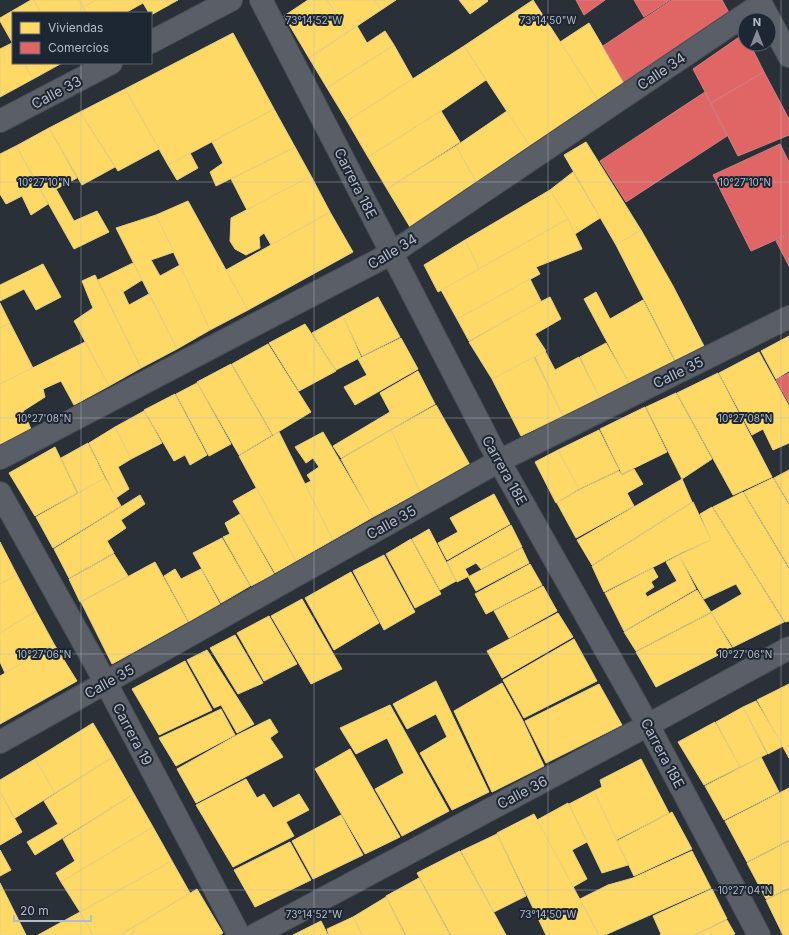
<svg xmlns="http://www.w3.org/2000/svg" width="789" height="935" font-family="Inter,sans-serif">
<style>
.homes{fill:#ffd966;stroke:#e8d084}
.shops{fill:#e06666;stroke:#d38084}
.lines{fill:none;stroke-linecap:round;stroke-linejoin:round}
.street-casing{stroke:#484c53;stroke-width:24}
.primary-casing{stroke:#484c55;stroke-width:24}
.street{stroke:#5a5e66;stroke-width:22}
.primary{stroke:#5c6168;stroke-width:22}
.ticks{fill:none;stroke:#b4bcc9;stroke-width:1;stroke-opacity:0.45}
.labels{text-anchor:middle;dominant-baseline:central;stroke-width:4;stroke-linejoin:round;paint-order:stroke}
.street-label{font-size:14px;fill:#b4bcc9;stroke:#1d2633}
.ticks-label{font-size:10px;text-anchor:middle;fill:#b4bcc9;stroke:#1d2633;stroke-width:4;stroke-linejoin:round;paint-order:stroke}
</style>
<rect width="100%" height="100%" fill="#2a3038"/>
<!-- homes -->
<g class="homes">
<polygon points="31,0 34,0 41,13 13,13 13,44 0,21 0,18"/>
<polygon points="34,0 79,0 86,13 41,13"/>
<polygon points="79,0 96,0 83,7"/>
<polygon points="96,0 178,0 151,15 151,13 149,13 143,3 125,13 86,13 83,7"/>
<polygon points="308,0 327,0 348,32 309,58 284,16"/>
<polygon points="327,0 375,0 381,10 348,32"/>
<polygon points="375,0 396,0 381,10"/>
<polygon points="459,0 487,0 488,1 470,14"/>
<polygon points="533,0 600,103 531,148 464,46"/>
<polygon points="589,23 626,86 600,103 560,42"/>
<polygon points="357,26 367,43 385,31 394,45 327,88 309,58"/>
<polygon points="233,33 274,109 168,165 125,89"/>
<polygon points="12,43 13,63 24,63 33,79 0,97 0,49"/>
<polygon points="394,45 413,79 347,121 327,88"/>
<polygon points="464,46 486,80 441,111 368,157 347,121"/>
<polygon points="24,63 62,63 33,79"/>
<polygon points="125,89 159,149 118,171 80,112"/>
<polygon points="274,109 295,147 216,186 210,172 223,163 212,142"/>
<polygon points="441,111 460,142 387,189 368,157"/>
<polygon points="507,111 531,148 477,184 456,146"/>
<polygon points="80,112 115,167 82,185 49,128"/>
<polygon points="49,128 77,178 56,189 74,221 97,211 109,232 74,249 16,146"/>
<polygon points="586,142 641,230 616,245 564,155"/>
<polygon points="16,146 48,204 31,215 22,196 6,204 0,194 0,154"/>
<polygon points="456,146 477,184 410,227 387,189"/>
<polygon points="295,147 311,176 247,210 231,179"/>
<polygon points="190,153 198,168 177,180 168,165"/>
<polygon points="573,172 600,218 575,234 568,219 550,190"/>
<polygon points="311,176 330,212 271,245 264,233 259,237 260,248 246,255 235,249 230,241 231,218"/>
<polygon points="550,190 568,219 479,269 465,240"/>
<polygon points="188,201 248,310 210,330 156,215"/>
<polygon points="330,212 353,252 248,310 226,270"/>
<polygon points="156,215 174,252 151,260 160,276 180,265 210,330 177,349 116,228"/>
<polygon points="568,219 582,249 536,267 540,274 457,319 441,290"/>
<polygon points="641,230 673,286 705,348 676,362 616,245"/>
<polygon points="465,240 479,269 438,292 424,265"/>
<polygon points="133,263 142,280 123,292 129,305 149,294 177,349 141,368 98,280"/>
<polygon points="43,264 61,297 36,310 24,289 0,301 0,285"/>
<polygon points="95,275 141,368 109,386 74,321 93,308 82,281"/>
<polygon points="530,279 541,301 469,341 457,319"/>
<polygon points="596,292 610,319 643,300 675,362 629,383 584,299"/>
<polygon points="378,297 400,337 362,356 343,316"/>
<polygon points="550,297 561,319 535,334 546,351 492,379 469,342 528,308"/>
<polygon points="0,303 10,323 0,328"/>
<polygon points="343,316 361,357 336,370 312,333"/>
<polygon points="10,323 33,368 0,384 0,328"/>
<polygon points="305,324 336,371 299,391 269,343"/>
<polygon points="789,336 789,371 776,379 761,351"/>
<polygon points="401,338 418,369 355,405 344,387 367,375 358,359"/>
<polygon points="85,342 109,386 74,405 61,381 43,389 45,397 23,411 31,429 0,446 0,384"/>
<polygon points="606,343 629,383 600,399 580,357"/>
<polygon points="268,344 311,412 273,435 232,364"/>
<polygon points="545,351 555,370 579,357 600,399 563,416 535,357"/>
<polygon points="759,352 789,406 789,443 773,450 763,429 752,435 719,373"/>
<polygon points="534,357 563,416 521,436 492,379"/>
<polygon points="231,364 272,435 239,455 197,382"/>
<polygon points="418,371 435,404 341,458 333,446 390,412 380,393"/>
<polygon points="718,373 772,477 733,495 677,393"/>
<polygon points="197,383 231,444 209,456 176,394"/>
<polygon points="676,393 712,459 682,479 646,407"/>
<polygon points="175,394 207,455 190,465 185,455 174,461 144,410"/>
<polygon points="436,405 470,465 420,492 391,430"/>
<polygon points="645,407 667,452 622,474 600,429"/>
<polygon points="144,411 162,443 131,459 115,427"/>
<polygon points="115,427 131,459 118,467 129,489 116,498 89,443"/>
<polygon points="391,430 420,492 373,517 341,459"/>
<polygon points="599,430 619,470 579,489 558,450"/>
<polygon points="279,432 333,540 296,561 239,456"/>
<polygon points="323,432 373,517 333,540 305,484 311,481 307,475 319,467 313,458 306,463 295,447"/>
<polygon points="88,443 105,478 78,493 61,458"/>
<polygon points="55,447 77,493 35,516 9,473"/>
<polygon points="558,450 579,489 556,503 535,462"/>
<polygon points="634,469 643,484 627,493 634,506 576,538 557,503 579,490 619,471 622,475"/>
<polygon points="789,470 789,503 774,478"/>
<polygon points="105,478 121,506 53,548 36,517"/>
<polygon points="773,478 789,505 789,567 744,492"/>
<polygon points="682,479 692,502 592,565 577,540"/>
<polygon points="256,488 296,561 275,573 233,501"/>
<polygon points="743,492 789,569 789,621 785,622 713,507"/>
<polygon points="494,494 510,524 447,560 438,543 458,532 450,518"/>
<polygon points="140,495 145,504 121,520 126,528 107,541 114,553 69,578 54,549"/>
<polygon points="693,502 711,540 683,552 604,592 592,566"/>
<polygon points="712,507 784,622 733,647 711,612 742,594 736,584 704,599 679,555 711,540 700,514"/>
<polygon points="240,514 274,574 251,586 223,537 230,534 225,523"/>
<polygon points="511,525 522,547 481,569 476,563 465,569 469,576 457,582 447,562"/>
<polygon points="429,529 456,581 440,590 412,539"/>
<polygon points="222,538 250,586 221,603 193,553"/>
<polygon points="411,539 441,594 415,608 386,554"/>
<polygon points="0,542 17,575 0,584"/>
<polygon points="522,548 529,563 476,591 468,577"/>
<polygon points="114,554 128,576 80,602 69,579"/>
<polygon points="384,555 415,612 384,630 353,571"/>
<polygon points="679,555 696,589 624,631 605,593 653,568 658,577 651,582 654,587 645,593 647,597 677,581 666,562"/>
<polygon points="155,562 188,622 112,664 81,602"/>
<polygon points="530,564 542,585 486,614 475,594"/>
<polygon points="175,569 181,579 201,569 220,604 189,622 164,576"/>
<polygon points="351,572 379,623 334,650 305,598"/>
<polygon points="17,575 36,611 0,633 0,584"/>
<polygon points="543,586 557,611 509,638 494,611"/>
<polygon points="697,590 711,612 636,651 624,632"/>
<polygon points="302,599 342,669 311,684 271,616"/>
<polygon points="36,611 54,644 5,673 0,662 0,633"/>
<polygon points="558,613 573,637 502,678 487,651"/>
<polygon points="711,613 732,648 656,687 636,652"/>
<polygon points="269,616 297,664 264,681 237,633"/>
<polygon points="235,635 263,683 238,694 210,648"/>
<polygon points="574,639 597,681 524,718 503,680"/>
<polygon points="54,644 77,681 0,724 0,676"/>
<polygon points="207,650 254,724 237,733 221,705 214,708 187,660"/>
<polygon points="185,661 212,710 159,735 132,689"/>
<polygon points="436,681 489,792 452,810 420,753 447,737 436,714 407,729 393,704"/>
<polygon points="502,683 523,721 544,766 492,792 454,711"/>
<polygon points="599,684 622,725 546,763 525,721"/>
<polygon points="789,684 789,758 757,700"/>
<polygon points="756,701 783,746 768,754 743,707"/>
<polygon points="390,705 449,811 402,836 375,789 404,773 387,738 356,754 340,728"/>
<polygon points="743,707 767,754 740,767 716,722"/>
<polygon points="221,709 235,735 176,766 159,738"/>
<polygon points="270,719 278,732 270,738 283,757 196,803 177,769 237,735"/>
<polygon points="715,722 740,767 704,785 678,742"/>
<polygon points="93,723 113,757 55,793 35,759"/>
<polygon points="350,749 400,837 365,854 315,769"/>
<polygon points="113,757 134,794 35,855 27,842 58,824 44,801"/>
<polygon points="761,757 779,792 724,820 705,786"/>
<polygon points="35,759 55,793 15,818 0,792 0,780"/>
<polygon points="641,759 669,813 616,840 594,791 602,787 600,780"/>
<polygon points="246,779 257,798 264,794 273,808 299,794 309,810 286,822 294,836 233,867 196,805"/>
<polygon points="789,788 789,840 747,862 725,821"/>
<polygon points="594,791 628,865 602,873 569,804"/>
<polygon points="0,792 22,832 0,845"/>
<polygon points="134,794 153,827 61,882 56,873 75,861 63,839"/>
<polygon points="568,803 587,842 572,850 587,879 573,887 537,820"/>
<polygon points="672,812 692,849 634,876 617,841"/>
<polygon points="534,814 599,935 546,935 497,833"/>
<polygon points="341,815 363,855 313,879 292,841"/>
<polygon points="153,827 172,861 80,912 61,882"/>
<polygon points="497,834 526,896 494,912 461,851"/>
<polygon points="789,841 789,888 766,899 747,863"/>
<polygon points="290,842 311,880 255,907 234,870"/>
<polygon points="0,850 11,870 0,876"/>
<polygon points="460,851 506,935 451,935 417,873"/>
<polygon points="692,851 711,888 605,935 599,935 580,899 608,885 633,878"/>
<polygon points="172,861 190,893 120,935 93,935 80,912"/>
<polygon points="419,878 450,935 406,935 386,896"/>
<polygon points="0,883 26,935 0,935"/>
<polygon points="197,889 223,933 220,935 135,935 132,928"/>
<polygon points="712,889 727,919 694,935 660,935 661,934 653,916"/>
<polygon points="789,889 789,935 783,935 766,900"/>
<polygon points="386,897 405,935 362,935 353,917"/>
<polygon points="80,912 93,935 38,935"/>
<polygon points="353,917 362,935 329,935 327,929"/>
<polygon points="727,920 735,934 732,935 695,935"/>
<polygon points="321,921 328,935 293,935"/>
<polygon points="132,928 135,935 120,935"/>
</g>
<!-- shops -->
<g class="shops">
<polygon points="576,0 605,0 584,15"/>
<polygon points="634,0 670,0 644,17"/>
<polygon points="672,0 722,0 732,18 626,86 603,46"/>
<polygon points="745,33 745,44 750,44 764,72 711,103 693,69"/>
<polygon points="764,72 789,119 789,135 738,156 711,103"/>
<polygon points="705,92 727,136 626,202 600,161"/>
<polygon points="780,144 789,162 789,234 751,251 713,175"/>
<polygon points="789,235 789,266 776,241"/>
<polygon points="789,373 789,403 776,380"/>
</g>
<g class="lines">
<defs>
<g id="street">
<polyline points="261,0 499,461 648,725 759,935"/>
<polyline points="151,42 231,0"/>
<polyline points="0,121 111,63"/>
<polyline points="0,458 392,253 761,4"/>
<polyline points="0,493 106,683 239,935"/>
<polyline points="0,742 499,461 789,317"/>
<polyline points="255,935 648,725 789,648"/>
</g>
<polyline id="primary" points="759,0 789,56"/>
</defs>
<!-- street casing -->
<use href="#street" class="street-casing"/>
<!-- primary casing -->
<use href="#primary" class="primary-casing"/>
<!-- street -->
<use href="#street" class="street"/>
<!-- primary -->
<use href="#primary" class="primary"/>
</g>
<!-- ticks -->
<path class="ticks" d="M 81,0 L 81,13M 314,0 L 314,935M 548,0 L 548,935M 781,0 L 781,935M 81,63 L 81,935M 0,182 L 789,182M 0,418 L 789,418M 0,654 L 789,654M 0,890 L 789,890"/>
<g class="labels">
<!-- street labels -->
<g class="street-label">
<text transform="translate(661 71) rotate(-34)">Calle 34</text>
<text transform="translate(56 92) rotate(-28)">Calle 33</text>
<text transform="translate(356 183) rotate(63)">Carrera 18E</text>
<text transform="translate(392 251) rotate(-31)">Calle 34</text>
<text transform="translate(678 372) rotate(-26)">Calle 35</text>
<text transform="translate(505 470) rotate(61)">Carrera 18E</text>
<text transform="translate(391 522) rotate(-29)">Calle 35</text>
<text transform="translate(109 681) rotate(-29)">Calle 35</text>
<text transform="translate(133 734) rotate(62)">Carrera 19</text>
<text transform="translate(663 753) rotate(62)">Carrera 18E</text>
<text transform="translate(522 792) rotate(-28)">Calle 36</text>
</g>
</g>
<g class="ticks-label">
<text x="314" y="24">73°14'52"W</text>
<text x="548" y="24">73°14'50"W</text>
<text x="44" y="186">10°27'10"N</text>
<text x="745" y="186">10°27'10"N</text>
<text x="44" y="422">10°27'08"N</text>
<text x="745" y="422">10°27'08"N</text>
<text x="44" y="658">10°27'06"N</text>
<text x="745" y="658">10°27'06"N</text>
<text x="745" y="894">10°27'04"N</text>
<text x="314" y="918">73°14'52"W</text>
<text x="548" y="918">73°14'50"W</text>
</g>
<!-- legend -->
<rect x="12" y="12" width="140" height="52" fill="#1d2633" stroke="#59626f"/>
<rect x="20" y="22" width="20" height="12" fill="#ffd966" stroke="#59626f"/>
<text x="48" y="32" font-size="12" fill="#b4bcc9">Viviendas</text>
<rect x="20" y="42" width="20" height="12" fill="#e06666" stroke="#59626f"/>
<text x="48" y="52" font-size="12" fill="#b4bcc9">Comercios</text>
<!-- north arrow -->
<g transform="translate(757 32)"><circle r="19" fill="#1d2633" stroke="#59626f"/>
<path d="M0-3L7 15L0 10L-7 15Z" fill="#848b96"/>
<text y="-6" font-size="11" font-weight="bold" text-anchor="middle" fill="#b4bcc9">N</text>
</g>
<!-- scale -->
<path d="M14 915v6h77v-6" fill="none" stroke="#b4bcc9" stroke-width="2"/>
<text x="20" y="915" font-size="12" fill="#b4bcc9" stroke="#1d2633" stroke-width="3" paint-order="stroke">20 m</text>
</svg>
